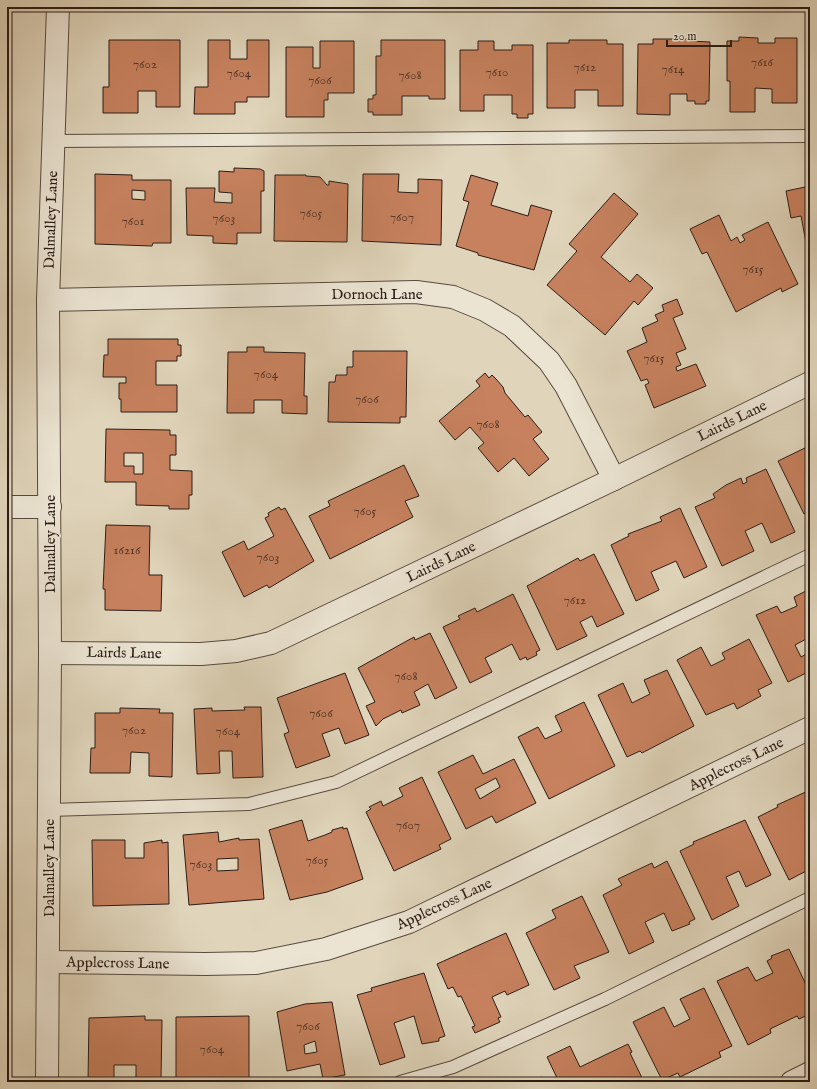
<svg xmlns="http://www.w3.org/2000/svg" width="817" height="1089" font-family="'IM FELL English',serif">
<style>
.building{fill:#c7815e;stroke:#2b1c16;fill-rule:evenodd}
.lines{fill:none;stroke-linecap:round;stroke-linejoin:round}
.service-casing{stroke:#584a3f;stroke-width:14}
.minor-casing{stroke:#584a3f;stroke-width:24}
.service{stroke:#ebe4d3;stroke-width:12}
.minor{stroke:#ebe4d3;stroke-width:22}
.labels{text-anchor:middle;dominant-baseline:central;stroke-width:4;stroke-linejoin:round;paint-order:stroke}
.number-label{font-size:13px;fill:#523528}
.street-label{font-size:15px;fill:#2b1c16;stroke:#ebe4d3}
</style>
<rect width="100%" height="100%" fill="#e0d5bb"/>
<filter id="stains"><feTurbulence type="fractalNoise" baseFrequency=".005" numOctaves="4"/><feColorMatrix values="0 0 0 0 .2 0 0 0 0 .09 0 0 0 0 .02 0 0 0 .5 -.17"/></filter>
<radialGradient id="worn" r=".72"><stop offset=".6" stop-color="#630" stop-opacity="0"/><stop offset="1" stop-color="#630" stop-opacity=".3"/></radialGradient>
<!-- building -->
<g class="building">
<polygon points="739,37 758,38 758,43 775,43 775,38 797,38 797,103 772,103 772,89 755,88 755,112 730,112 730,81 727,81 727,41 739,41"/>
<polygon points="653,39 690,39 690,41 710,42 709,101 706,101 706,104 695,104 695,101 687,101 687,94 670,94 670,115 637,114 638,44 653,44"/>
<polygon points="109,40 180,40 180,107 156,107 156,91 138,91 138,113 103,113 103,87 109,87"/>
<polygon points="208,40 230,40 230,59 247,59 247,40 269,40 269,97 247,97 247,102 235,102 235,114 194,114 195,87 208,87"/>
<polygon points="381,40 445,40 445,99 429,99 429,96 402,96 402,115 373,115 373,112 368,112 368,99 373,99 373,95 376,95 376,56 381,56"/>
<polygon points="569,40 607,40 607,44 623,44 623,106 598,106 598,90 575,90 575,108 547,108 547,43 569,43"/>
<polygon points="320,41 354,41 354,93 328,93 328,100 324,100 324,117 286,117 286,47 313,47 313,68 320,68"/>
<polygon points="478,41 494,41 494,50 512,50 512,45 533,45 533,114 528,114 528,118 517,118 517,114 512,114 512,95 484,95 484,111 460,111 460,50 478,50"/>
<polygon points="234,168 260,169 264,171 264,191 261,191 261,233 237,233 237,244 213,243 213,236 187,235 186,188 215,188 214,202 232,203 232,193 219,192 219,171 234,172"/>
<path d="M 95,174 L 132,175 L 132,180 L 171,180 L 171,243 L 153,243 L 152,246 L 95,244 ZM 132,190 L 145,191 L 145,200 L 132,199 Z"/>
<polygon points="363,174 399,174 398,192 418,193 418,179 442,180 441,245 362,241"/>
<polygon points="275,175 306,175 306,176 320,177 327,185 329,185 329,181 348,184 347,242 274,241"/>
<polygon points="471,175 498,183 491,205 528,216 531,205 552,211 534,270 478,255 478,253 456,246 469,202 463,200"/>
<polygon points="810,186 810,264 801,216 791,218 786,191"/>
<polygon points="614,193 638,214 601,257 630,282 637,274 653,288 638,305 634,301 605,335 547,285 577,251 569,244"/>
<polygon points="719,215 731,241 737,237 740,243 745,240 742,235 768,222 798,284 782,292 781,288 736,312 707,252 702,254 690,229"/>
<polygon points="677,299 683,314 673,318 686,349 676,353 681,365 676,367 677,371 696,364 706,386 654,408 645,385 649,383 647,379 641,381 627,351 647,342 642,328 658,321 655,315 664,311 662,305"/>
<polygon points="108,339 178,339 178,345 181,345 181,356 177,356 177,361 156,361 156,385 177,385 177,412 121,412 121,399 119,399 119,383 126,383 126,377 103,377 104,355 108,355"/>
<polygon points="247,347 264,347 264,352 305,353 304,396 307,396 307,414 282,413 282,400 254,400 254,413 227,413 228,352 247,352"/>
<polygon points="353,351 407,351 406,417 400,417 400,423 328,422 329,382 335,382 336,375 347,375 347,367 353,367"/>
<polygon points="485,373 489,378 492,375 496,379 503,387 505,393 525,417 528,415 542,432 533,439 549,459 529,476 514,458 498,472 478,448 484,443 470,427 455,440 439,421 480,386 476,381"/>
<path d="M 106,429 L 170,430 L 170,435 L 176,435 L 176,455 L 170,455 L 170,470 L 192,471 L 192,495 L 189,495 L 189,509 L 169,509 L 169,506 L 136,505 L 136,482 L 105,482 ZM 124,453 L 143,453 L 143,474 L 134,474 L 134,466 L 124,466 Z"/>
<polygon points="809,446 810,448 810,512 804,514 778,461"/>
<polygon points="404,465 419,496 405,501 413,517 330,559 309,516 330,506 328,501"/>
<polygon points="766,469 795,532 771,543 762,523 745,531 754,551 722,566 695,507 715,498 713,494 726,485 741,478 743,484 747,482 746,478"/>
<polygon points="279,507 281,510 285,508 314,561 269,588 267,585 244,597 222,552 244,541 248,550 274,536 265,518 269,516 268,513"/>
<polygon points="680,508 707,567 684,578 676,561 651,572 659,590 636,601 611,545 629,536 628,534 662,521 660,517"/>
<polygon points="106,525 150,526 149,575 162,575 161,611 105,610 105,589 103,589"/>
<polygon points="594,554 624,614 597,627 592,616 580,622 587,636 557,650 527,586 578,558 580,561"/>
<polygon points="810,589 810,642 808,638 795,645 801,657 810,652 810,671 788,682 756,615 777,606 781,613 797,606 794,597"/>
<polygon points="513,594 540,650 536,652 537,655 527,660 526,657 520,660 512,644 485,658 492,672 470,683 443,627 460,619 458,616 475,608 477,612"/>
<polygon points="430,633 457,688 435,699 428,684 414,692 420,705 402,713 401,710 383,719 376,726 366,706 375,702 358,668 414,637 415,640"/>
<polygon points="749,639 772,683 758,690 761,696 737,709 734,703 706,715 677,660 701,647 711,666 725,659 722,653"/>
<polygon points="667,670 694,726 642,753 640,751 627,757 598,695 623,683 632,703 650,694 644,680"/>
<polygon points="345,673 369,735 345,744 339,728 322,734 330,756 296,768 284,734 289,732 277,698"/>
<polygon points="584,702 615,766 549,799 518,737 538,727 545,739 562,731 555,716"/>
<polygon points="244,707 261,707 263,777 233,778 232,751 219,751 220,773 197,774 194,709 212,708 212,711 245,710"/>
<polygon points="120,708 160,709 159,713 173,713 172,777 149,776 149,753 131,752 130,773 90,773 91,748 95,748 95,713 120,713"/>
<path d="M 473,755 L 483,774 L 514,759 L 536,803 L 496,823 L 492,816 L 466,829 L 438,772 ZM 496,778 L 500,787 L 480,799 L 475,789 Z"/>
<polygon points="422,777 451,839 439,845 441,849 394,871 366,812 371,809 369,807 381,801 383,806 403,796 399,788"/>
<polygon points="810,790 810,869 789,880 758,817 778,807 777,805"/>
<polygon points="302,820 308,841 325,835 332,832 332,830 343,827 343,829 347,828 363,879 327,892 290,900 269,830"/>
<polygon points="745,820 771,875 746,887 739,871 726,877 739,906 712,920 680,851 694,844 693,842"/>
<path d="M 218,832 L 219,842 L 239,838 L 239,840 L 259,839 L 264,899 L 189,905 L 183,835 ZM 238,858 L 238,870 L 217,871 L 217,859 Z"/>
<polygon points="92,840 125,840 125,858 144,858 144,843 162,840 162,843 168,842 169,904 93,906"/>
<polygon points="667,861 695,919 689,922 690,924 672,931 664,913 645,922 654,942 629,954 603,895 622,885 618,879 652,863 654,868"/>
<polygon points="582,896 609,952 574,966 580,978 554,990 526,933 556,918 552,910"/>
<polygon points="506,933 529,985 507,995 505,991 492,997 501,1017 498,1018 500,1022 475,1033 472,1027 475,1026 461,996 458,997 453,987 448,989 437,964"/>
<polygon points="789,949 810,993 810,1014 799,1019 797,1016 770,1029 771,1033 748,1045 717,981 748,967 756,981 773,973 767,961 772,958 771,956"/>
<polygon points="424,973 445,1036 439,1038 439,1041 422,1044 414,1016 394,1023 405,1057 380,1065 357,995 372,991 371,988"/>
<polygon points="704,988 732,1046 719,1052 721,1057 680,1077 678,1073 662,1080 633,1022 664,1007 674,1027 690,1019 680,999"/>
<path d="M 332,1002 L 345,1075 L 323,1079 L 320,1064 L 287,1071 L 277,1012 L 305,1004 ZM 315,1041 L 317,1052 L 305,1054 L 304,1045 Z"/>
<polygon points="145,1016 145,1020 162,1020 161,1081 136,1081 136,1065 114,1065 114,1082 88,1082 89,1018"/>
<polygon points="249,1016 249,1081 176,1082 176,1017"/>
<polygon points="628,1044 632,1052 630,1053 644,1082 559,1082 547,1057 570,1046 580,1067"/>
<polygon points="542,1077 544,1082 524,1082 527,1078 536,1080"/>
</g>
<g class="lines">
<defs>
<g id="service">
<polyline points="53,141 810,136"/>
<polyline points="49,810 249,804 336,782 810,555"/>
<polyline points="400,1082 453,1067 605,999 810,898"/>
</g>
<g id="minor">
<polyline points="48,300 416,292 453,297 485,310 512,326 549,361 566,386 614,479"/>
<polyline points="7,507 50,507"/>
<polyline points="50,653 201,654 236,651 271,643 614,479 810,383"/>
<polyline points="48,962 205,964 256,963 326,949 409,922 810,728"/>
<polyline points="47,1082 50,653 48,300 58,7"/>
<polyline points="792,1082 810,1073"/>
</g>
</defs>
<!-- service casing -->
<use href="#service" class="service-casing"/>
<!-- minor casing -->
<use href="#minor" class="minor-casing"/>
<!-- service -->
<use href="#service" class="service"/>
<!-- minor -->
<use href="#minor" class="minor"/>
</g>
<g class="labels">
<!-- number labels -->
<g class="number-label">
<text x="762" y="62">7616</text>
<text x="145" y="64">7602</text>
<text x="585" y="67">7612</text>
<text x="673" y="69">7614</text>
<text x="497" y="72">7610</text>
<text x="239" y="73">7604</text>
<text x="410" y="75">7608</text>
<text x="320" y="80">7606</text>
<text x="311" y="213">7605</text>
<text x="402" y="217">7607</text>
<text x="224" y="218">7603</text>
<text x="133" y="221">7601</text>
<text x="753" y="269">7615</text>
<text x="654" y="358">7615</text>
<text x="266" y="374">7604</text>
<text x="367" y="399">7606</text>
<text x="488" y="424">7608</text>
<text x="365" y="511">7605</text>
<text x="127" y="550">16216</text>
<text x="268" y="557">7603</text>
<text x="575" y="600">7612</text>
<text x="406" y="676">7608</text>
<text x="321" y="713">7606</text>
<text x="134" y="730">7602</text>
<text x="228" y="731">7604</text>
<text x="408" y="825">7607</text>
<text x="317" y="860">7605</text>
<text x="201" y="864">7603</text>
<text x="308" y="1026">7606</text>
<text x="212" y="1049">7604</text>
</g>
<!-- street labels -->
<g class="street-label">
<text transform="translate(51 220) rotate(-88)">Dalmalley Lane</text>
<text x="377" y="294">Dornoch Lane</text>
<text transform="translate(732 421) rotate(-26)">Lairds Lane</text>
<text transform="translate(50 544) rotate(-90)">Dalmalley Lane</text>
<text transform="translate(441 562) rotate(-26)">Lairds Lane</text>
<text transform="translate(124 653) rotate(1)">Lairds Lane</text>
<text transform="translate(736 764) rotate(-26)">Applecross Lane</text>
<text transform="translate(49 868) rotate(-90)">Dalmalley Lane</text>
<text transform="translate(444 904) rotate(-25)">Applecross Lane</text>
<text transform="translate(118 963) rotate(1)">Applecross Lane</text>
</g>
</g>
<!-- margin -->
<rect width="817" height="1089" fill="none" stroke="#e0d5bb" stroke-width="24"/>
<rect x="8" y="8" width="801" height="1073" fill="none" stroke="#2b1c16" stroke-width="2"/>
<rect x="12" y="12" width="793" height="1065" fill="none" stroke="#2b1c16"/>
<!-- scale -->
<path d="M667 40v6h64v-6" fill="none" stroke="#2b1c16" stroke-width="2"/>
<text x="673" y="40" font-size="12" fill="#2b1c16" stroke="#ebe4d3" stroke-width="3" paint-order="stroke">20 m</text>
<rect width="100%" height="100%" filter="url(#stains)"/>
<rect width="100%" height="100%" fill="url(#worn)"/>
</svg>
